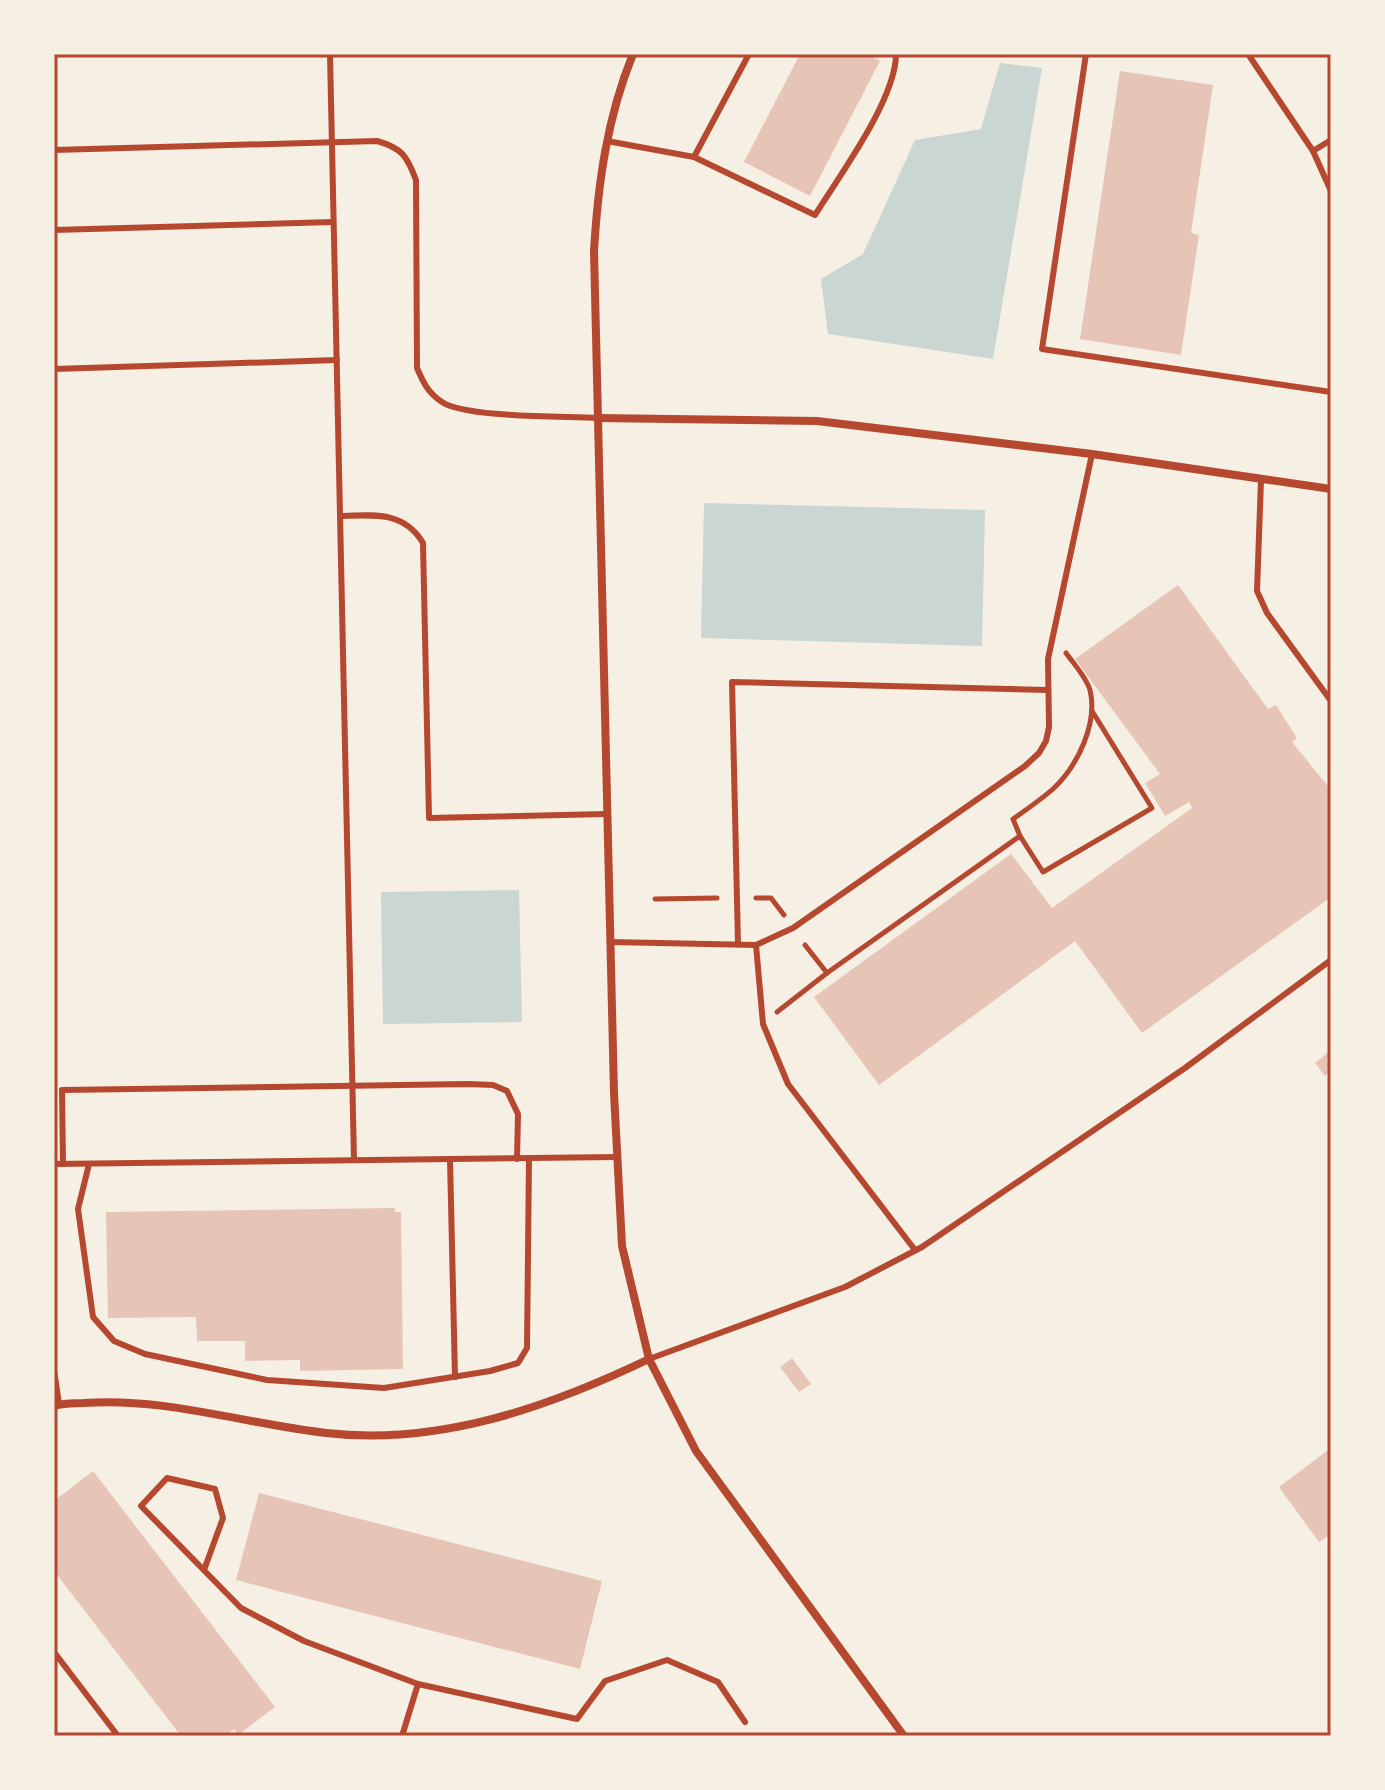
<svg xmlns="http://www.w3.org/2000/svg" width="1385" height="1790" font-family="'Fira Sans Condensed',sans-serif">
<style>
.water{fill:#c9d6d2}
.building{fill:#e6c5b7}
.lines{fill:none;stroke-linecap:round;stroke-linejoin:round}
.path{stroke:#b5482f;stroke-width:5}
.service{stroke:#b5482f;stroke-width:6}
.minor{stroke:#b5482f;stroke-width:8}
.neatline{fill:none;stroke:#b5482f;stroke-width:3}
</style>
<rect width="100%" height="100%" fill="#f6efe4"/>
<!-- water -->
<g class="water">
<polygon points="1000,63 1042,68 993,359 828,334 821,279 863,254 915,140 981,129"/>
<polygon points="704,503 985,510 982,646 701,638"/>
<polygon points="519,890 522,1022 383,1024 381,892"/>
</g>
<!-- building -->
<g class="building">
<polygon points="800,54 867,54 880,61 810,196 744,162"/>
<polygon points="1120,71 1213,85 1191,233 1199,235 1181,355 1080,339"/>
<polygon points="1178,585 1268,709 1276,705 1297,738 1292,742 1331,790 1331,897 1142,1033 1075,941 879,1085 814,997 1011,854 1052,908 1192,808 1189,802 1165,816 1145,783 1160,774 1075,659"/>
<polygon points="1331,1050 1331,1071 1325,1076 1315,1063"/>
<polygon points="395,1208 395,1212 401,1212 403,1369 300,1371 300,1360 245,1361 245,1341 197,1341 196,1317 108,1318 106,1212"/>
<polygon points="792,1358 811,1384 799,1392 780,1367"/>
<polygon points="1331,1448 1331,1534 1319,1542 1279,1487"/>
<polygon points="93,1471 275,1707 238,1735 234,1729 225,1736 181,1736 54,1571 54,1501"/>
<polygon points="259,1493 602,1581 580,1669 236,1580"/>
</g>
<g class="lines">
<!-- path -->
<g class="path">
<polyline points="1020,836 1043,872 1152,808 1092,711"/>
<polyline points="756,898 771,898 784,915"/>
<polyline points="655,899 717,898"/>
<path d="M 827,973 L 1020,836 L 1013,819 C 1027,809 1042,799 1054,788 C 1078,765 1098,723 1090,690 C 1086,677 1074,664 1066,653"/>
<polyline points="777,1012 827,973 805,945"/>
</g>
<!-- service -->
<g class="service">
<polyline points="330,54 354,1160"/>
<path d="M 749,54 L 694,157 L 815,215 C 840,175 896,99 896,54"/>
<polyline points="1086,54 1042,349 1331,392"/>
<polyline points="1248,54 1313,151 1331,191"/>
<polyline points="607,141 694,157"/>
<path d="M 54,150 L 377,141 C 402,148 407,156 416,180 L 417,368 C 423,382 428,393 442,402 C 466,418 564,416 597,418"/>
<polyline points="1313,151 1331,140"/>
<polyline points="54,230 333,222"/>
<polyline points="54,369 337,360"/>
<polyline points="1261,480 1257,591 1267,613 1331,701"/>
<path d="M 340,516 C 374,515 404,511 423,543 L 429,818 L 606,814"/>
<polyline points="610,942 756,945 793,928 1025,766 1039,753 1046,741 1049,727 1048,659 1092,454"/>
<polyline points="738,944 732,682 1048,690"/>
<polyline points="756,945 763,1024 788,1084 915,1250"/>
<polyline points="450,1159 455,1377"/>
<polyline points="54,1164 618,1157"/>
<polyline points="63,1164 62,1090 468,1084 493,1085 507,1091 518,1114 517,1159"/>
<polyline points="89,1164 78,1209 93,1317 114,1341 145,1354 267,1380 384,1388 490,1371 518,1363 527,1348 529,1158"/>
<polyline points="649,1359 845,1287 922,1247 1185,1068 1331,960"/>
<polyline points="54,1370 59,1404"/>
<polyline points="204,1570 223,1518 215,1489 167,1478 141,1506 241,1608 304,1641 418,1684"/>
<polyline points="54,1652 118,1736"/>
<polyline points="402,1736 418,1684 577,1719 605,1681 667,1660 718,1682 745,1722"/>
</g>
<!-- minor -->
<g class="minor">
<path d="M 633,54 C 607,118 598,183 594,251 L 614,1093 L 622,1246 L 649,1359 L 696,1451 L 904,1736"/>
<polyline points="597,418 817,421 1092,454 1331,489"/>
<path d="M 54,1406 C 64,1403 74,1403 84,1403 C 165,1397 246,1424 326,1433 C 439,1446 549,1407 649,1359"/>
</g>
</g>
<!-- border -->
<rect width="1385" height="1790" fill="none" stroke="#f6efe4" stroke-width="112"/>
<rect x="56" y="56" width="1273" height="1678" class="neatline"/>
</svg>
